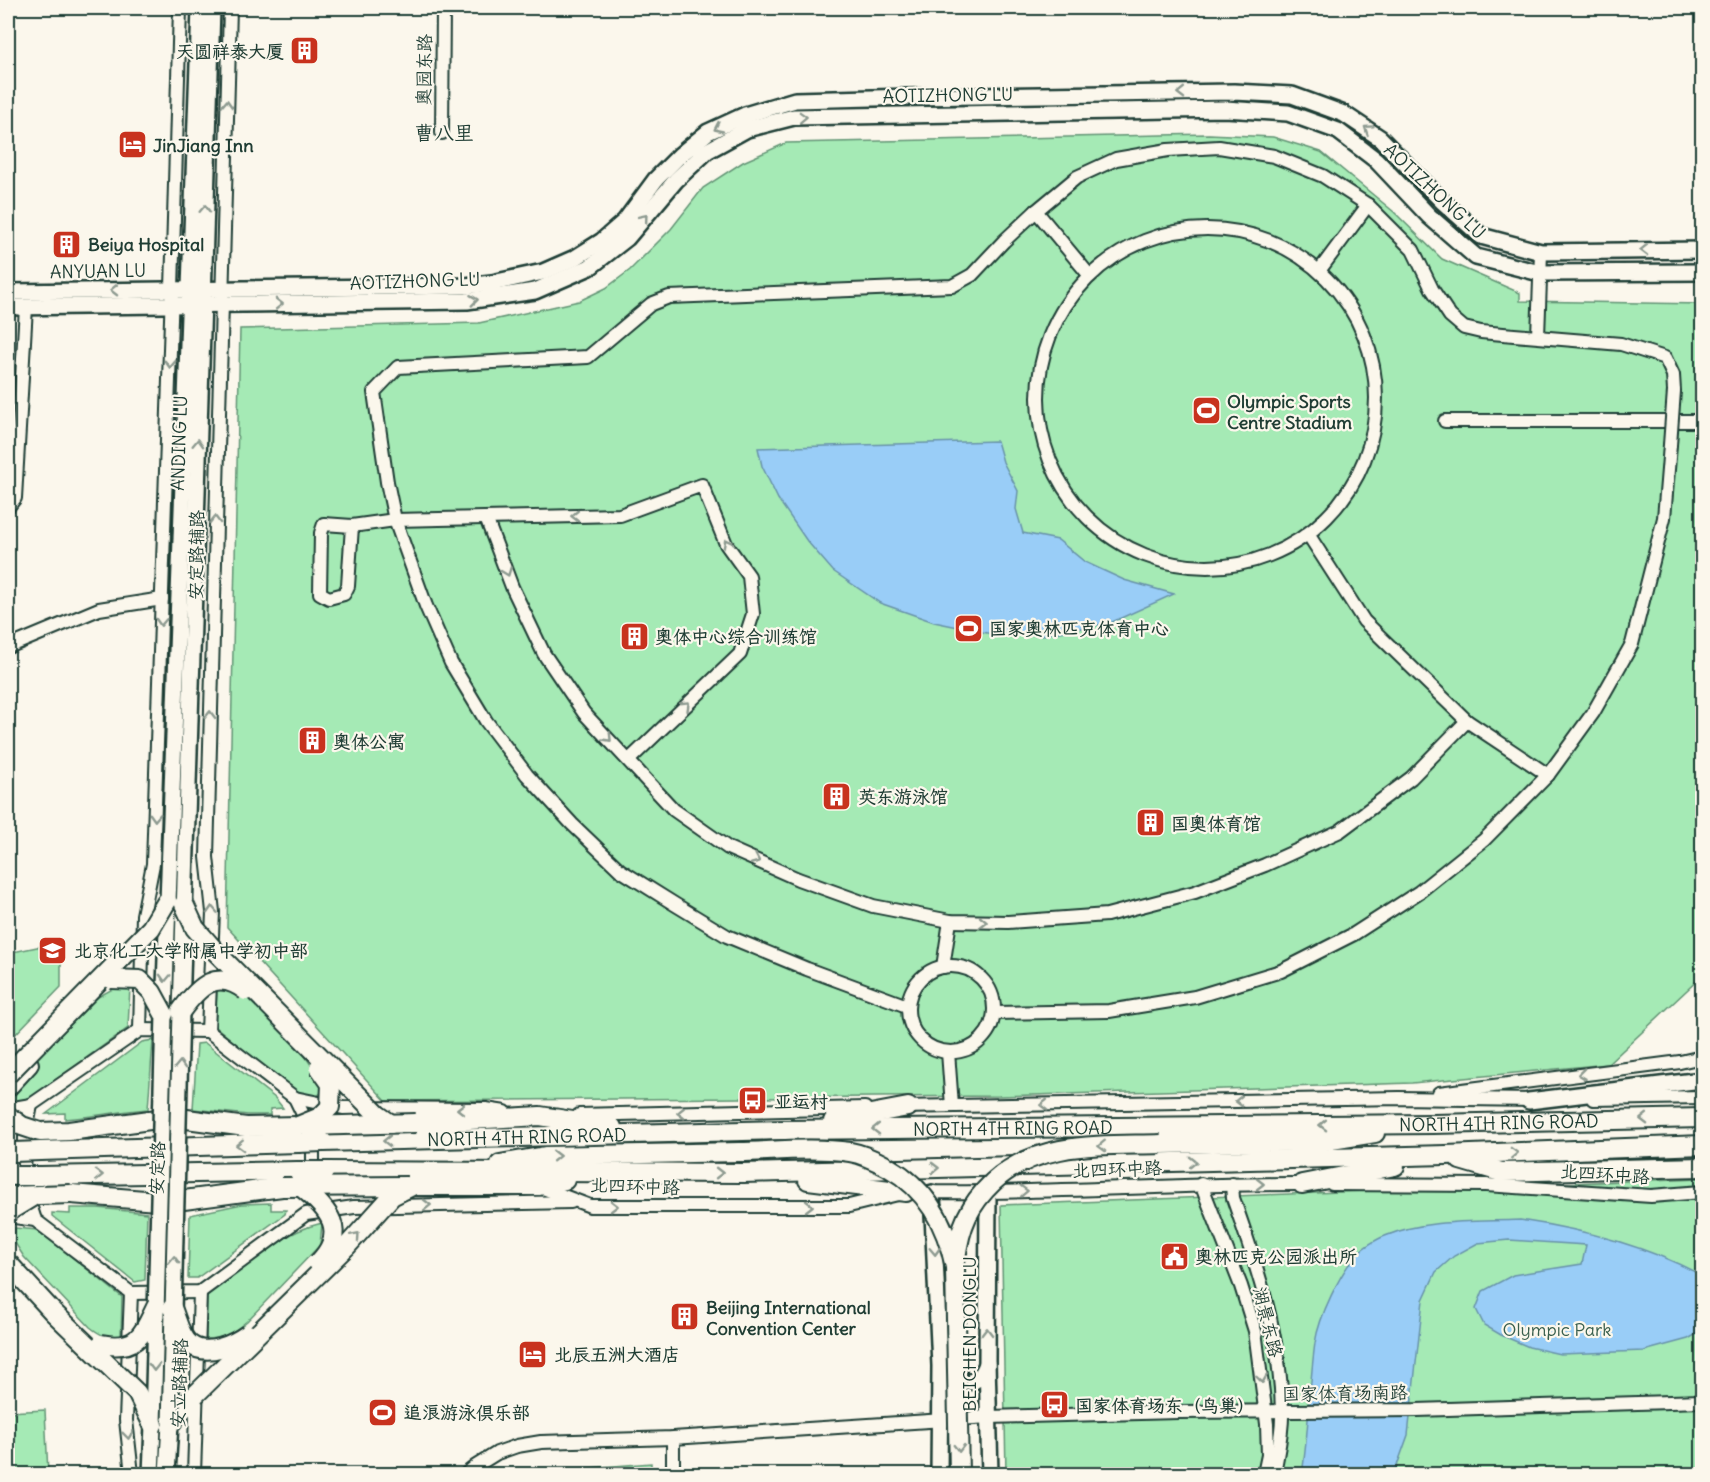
<svg xmlns="http://www.w3.org/2000/svg" width="1710" height="1482" font-family="Delius,'LXGW WenKai TC',sans-serif">
<style>
.green{fill:#a5eab5;stroke:#629474;stroke-width:1.5}
.water{fill:#99cdf7;stroke:#6893a9;stroke-width:1.5}
.lines{fill:none;stroke-linecap:round;stroke-linejoin:round}
.minor-casing{stroke:#1f3d34;stroke-width:16}
.major-casing{stroke:#1f3d34;stroke-width:20}
.highway-casing{stroke:#1f3d34;stroke-width:22}
.minor{stroke:#fbf7ec;stroke-width:12}
.major{stroke:#fbf7ec;stroke-width:15}
.highway{stroke:#fbf7ec;stroke-width:18}
.minor-bridge-casing{stroke:#1f3d34;stroke-width:16;stroke-linecap:butt}
.major-bridge-casing{stroke:#1f3d34;stroke-width:20;stroke-linecap:butt}
.highway-bridge-casing{stroke:#1f3d34;stroke-width:22;stroke-linecap:butt}
.minor-bridge{stroke:#fbf7ec;stroke-width:12}
.major-bridge{stroke:#fbf7ec;stroke-width:15}
.highway-bridge{stroke:#fbf7ec;stroke-width:18}
.oneway{stroke:#8d9a90}
.labels{text-anchor:middle;dominant-baseline:central;stroke-width:4.5;stroke-linejoin:round;paint-order:stroke}
.poi-label{font-size:18px;font-weight:bold;fill:#1f3d34;stroke:#fbf7ec;text-anchor:start}
.street-label{font-size:18px;fill:#1f3d34;stroke:#fbf7ec}
.park-label{font-size:18px;fill:#3a604e;stroke:#fbf7ec}
.neighbourhood-label{font-size:20px;fill:#1f3d34;stroke:#fbf7ec}
</style>
<rect width="100%" height="100%" fill="#fbf7ec"/>
<filter id="ink" filterUnits="userSpaceOnUse"><feTurbulence type="fractalNoise" baseFrequency=".0167" numOctaves="2"/><feDisplacementMap in="SourceGraphic" scale="12" xChannelSelector="R" yChannelSelector="G"/><feConvolveMatrix kernelMatrix="1 2 1 2 8 2 1 2 1" color-interpolation-filters="sRGB"/></filter>
<g filter="url(#ink)">
<!-- green -->
<g class="green">
<polygon points="1209,134 1273,137 1321,152 1394,212 1442,259 1520,293 1520,301 1702,304 1702,976 1608,1064 1412,1083 1351,1085 999,1096 386,1101 227,927 240,329 479,323 579,301 606,288 630,270 671,229 703,188 743,162 786,143"/>
<polygon points="61,942 61,987 8,1042 8,953"/>
<polygon points="130,986 128,1028 20,1105 9,1106 8,1092 12,1082 98,997 116,987"/>
<polygon points="217,988 242,993 255,1003 305,1056 320,1078 323,1091 315,1098 291,1091 215,1026"/>
<path d="M 153,1040 L 148,1109 C 120,1111 93,1117 65,1119 L 65,1113 L 46,1114 L 142,1042 Z"/>
<polygon points="205,1043 275,1098 283,1108 270,1109 270,1115 248,1115 193,1109 197,1044"/>
<polygon points="1702,1178 1702,1474 1006,1474 1001,1205"/>
<polygon points="271,1203 271,1210 286,1210 285,1214 197,1278 188,1278 190,1215 242,1204"/>
<polygon points="70,1208 98,1208 147,1213 145,1280 135,1282 52,1216 52,1213 70,1214"/>
<path d="M 322,1223 L 320,1245 L 247,1321 C 234,1332 223,1339 206,1339 L 207,1295 C 243,1268 278,1233 322,1223 Z"/>
<path d="M 15,1228 L 38,1230 L 122,1297 L 121,1337 C 108,1339 100,1335 90,1327 L 24,1257 L 15,1243 Z"/>
<polygon points="45,1410 48,1474 8,1474 8,1412"/>
<polygon points="651,1463 651,1474 523,1474 525,1473"/>
</g>
<!-- water -->
<g class="water">
<polygon points="997,441 1003,462 1018,491 1016,509 1023,533 1058,540 1085,562 1124,580 1174,594 1110,623 1042,635 987,633 934,622 880,603 833,571 807,541 778,499 762,466 758,448"/>
<path d="M 1520,1220 C 1581,1229 1644,1245 1699,1274 L 1702,1277 L 1702,1331 L 1688,1339 L 1644,1351 L 1560,1354 L 1529,1347 L 1501,1335 L 1484,1325 L 1476,1309 L 1483,1291 L 1513,1275 L 1582,1264 L 1586,1245 L 1509,1240 L 1478,1243 L 1454,1256 L 1436,1272 L 1423,1300 L 1408,1435 L 1394,1474 L 1302,1474 C 1309,1431 1309,1386 1315,1343 C 1319,1317 1340,1272 1358,1253 C 1364,1247 1377,1239 1385,1236 C 1427,1219 1476,1222 1520,1220 Z"/>
</g>
<g class="lines">
<defs>
<g id="minor">
<polyline points="442,133 443,8"/>
<polyline points="1036,211 1090,276"/>
<circle cx="1207" cy="398" r="169"/>
<polyline points="1319,271 1368,205"/>
<polyline points="1538,336 1541,252"/>
<polyline points="1445,421 1702,421"/>
<polyline points="8,507 15,498 26,307"/>
<polyline points="486,518 512,587 544,654 584,713 674,810 728,848 798,879 873,906 950,921 1008,922 1107,915 1195,892 1265,865 1340,831 1411,778 1467,721"/>
<polyline points="352,526 348,586 344,594 329,598 320,593 321,533 324,524 352,526 395,520 620,515 702,485 726,544 749,576 753,614 740,654 629,760"/>
<polyline points="1308,534 1364,621 1467,721 1548,775"/>
<polyline points="8,647 99,609 162,599"/>
<circle cx="951" cy="1009" r="43"/>
<polyline points="943,967 950,921"/>
<polyline points="907,1006 807,969 727,936 676,905 620,870 572,824 527,775 486,721 451,663 426,606 395,520 387,482 374,392 398,367 588,357 651,304 669,297 952,286 972,275 1004,241 1036,211 1077,177 1116,159 1168,150 1219,147 1274,156 1323,176 1368,205 1413,250 1432,289 1450,316 1464,328 1481,332 1514,335 1621,344 1665,358 1673,375 1674,391"/>
<polyline points="994,1013 1109,1011 1195,997 1281,971 1354,934 1419,892 1484,840 1548,775 1593,713 1632,644 1664,518 1670,445"/>
<polyline points="140,1030 143,915 153,864 172,289 180,8"/>
<polyline points="208,1031 213,912 207,857 230,8"/>
<polyline points="948,1052 952,1106"/>
<polyline points="1439,1093 1680,1062 1702,1057"/>
<polyline points="295,1098 343,1108 486,1109 505,1112"/>
<polyline points="1593,1099 1702,1097"/>
<polyline points="31,1105 25,1137 24,1186 35,1220"/>
<polyline points="900,1107 1399,1098 1537,1100"/>
<polyline points="8,1109 31,1105 140,1030 208,1031 295,1098 313,1135 313,1178"/>
<polyline points="579,1115 865,1108"/>
<polyline points="1201,1184 1241,1286 1255,1331 1267,1424 1268,1455 1264,1474"/>
<path d="M 1232,1184 L 1233,1198 C 1257,1266 1281,1337 1282,1411 C 1283,1432 1277,1454 1274,1474"/>
<polyline points="1332,1184 1486,1185 1651,1196 1702,1192"/>
<polyline points="540,1187 590,1206 849,1206 898,1194"/>
<path d="M 924,1192 C 1053,1194 1181,1183 1309,1184"/>
<polyline points="8,1216 35,1220 131,1293 200,1292 306,1214 354,1207 571,1202"/>
<polyline points="131,1293 126,1420 132,1474"/>
<polyline points="194,1474 200,1292"/>
<polyline points="466,1474 476,1466 497,1453 517,1446 541,1442 673,1438 989,1417 1178,1412 1417,1410 1702,1401"/>
<polyline points="673,1474 673,1438"/>
</g>
<g id="major">
<polyline points="8,292 465,286 492,283 543,272 575,258 602,241 625,221 656,179 680,155 708,132 745,115 795,100 911,97 1234,92 1292,95 1344,114 1380,138 1443,202 1481,236 1541,252 1702,250"/>
<polyline points="8,307 467,301 535,291 590,267 627,238 676,180 707,151 747,129 794,117 1225,109 1288,113 1338,131 1376,160 1429,216 1476,257 1540,273 1702,272"/>
<polyline points="181,1011 212,8"/>
<polyline points="164,1014 200,8"/>
<polyline points="1529,1101 1702,1080"/>
<polyline points="988,1192 987,1362 990,1474"/>
<polyline points="932,1193 940,1366 939,1474"/>
<path d="M 948,1378 L 950,1381 C 971,1383 979,1385 987,1364"/>
<polyline points="151,1474 153,1425"/>
<polyline points="167,1474 170,1424"/>
</g>
<g id="highway">
<polyline points="8,1087 29,1064"/>
<polyline points="833,1121 908,1107"/>
<polyline points="416,1123 540,1116 612,1127"/>
<polyline points="40,1132 69,1131 172,1117 246,1127 298,1126"/>
<path id="s1" d="M 323,1142 L 785,1130 L 1433,1124 L 1702,1118"/>
<polyline points="1161,1144 1325,1141 1375,1133"/>
<polyline points="40,1151 298,1143"/>
<polyline points="1460,1160 1501,1172 1702,1167"/>
<polyline points="500,1164 545,1156 740,1152"/>
<polyline points="325,1171 743,1173 1446,1155 1702,1145"/>
<polyline points="41,1176 298,1171"/>
<polyline points="808,1180 906,1192"/>
<polyline points="1302,1184 1395,1166"/>
<polyline points="412,1186 539,1186 565,1180"/>
<polyline points="71,1194 169,1202 282,1187"/>
<polyline points="170,1424 195,1395"/>
</g>
</defs>
<!-- minor casing -->
<use href="#minor" class="minor-casing"/>
<!-- major casing -->
<use href="#major" class="major-casing"/>
<!-- highway casing -->
<use href="#highway" class="highway-casing"/>
<!-- minor -->
<use href="#minor" class="minor"/>
<!-- major -->
<use href="#major" class="major"/>
<!-- highway -->
<use href="#highway" class="highway"/>
<defs>
<polyline id="minor-bridge" points="1670,445 1674,391"/>
<g id="major-bridge">
<polyline points="170,1424 181,1011"/>
<polyline points="153,1425 164,1014"/>
</g>
<g id="highway-bridge">
<polyline points="184,904 195,928 216,952 378,1115 391,1124"/>
<polyline points="111,979 140,980 152,992 164,1014"/>
<path d="M 181,1011 C 199,986 217,968 246,991"/>
<polyline points="8,1074 151,928 167,901"/>
<polyline points="8,1116 22,1126 40,1132"/>
<polyline points="298,1126 320,1117 330,1107 331,1084 319,1067"/>
<polyline points="307,1126 416,1123"/>
<polyline points="298,1143 323,1142"/>
<polyline points="14,1152 40,1151"/>
<path d="M 740,1152 C 776,1151 814,1147 850,1152 C 863,1154 877,1161 888,1167 C 927,1189 946,1224 955,1267 L 959,1474"/>
<polyline points="298,1171 325,1171"/>
<polyline points="16,1176 41,1176"/>
<polyline points="282,1187 407,1186"/>
<path d="M 301,1187 C 329,1209 349,1232 318,1263"/>
<polyline points="8,1196 71,1194"/>
<polyline points="8,1215 9,1211 32,1197"/>
<path d="M 956,1259 C 960,1226 969,1205 993,1182 C 1038,1140 1103,1146 1161,1144"/>
<polyline points="8,1263 52,1311 137,1393 153,1425"/>
<path d="M 172,1308 C 177,1319 180,1338 191,1345 C 208,1357 234,1344 248,1334"/>
<path d="M 101,1344 C 137,1351 142,1336 156,1307"/>
<polyline points="195,1395 347,1246 392,1196 412,1186"/>
</g>
</defs>
<!-- minor-bridge casing -->
<use href="#minor-bridge" class="minor-bridge-casing"/>
<!-- major-bridge casing -->
<use href="#major-bridge" class="major-bridge-casing"/>
<!-- highway-bridge casing -->
<use href="#highway-bridge" class="highway-bridge-casing"/>
<!-- minor-bridge -->
<use href="#minor-bridge" class="minor-bridge"/>
<!-- major-bridge -->
<use href="#major-bridge" class="major-bridge"/>
<!-- highway-bridge -->
<use href="#highway-bridge" class="highway-bridge"/>
</g>
<!-- one-way arrows -->
<defs><path id="oneway-chevron" d="M-2-3.5L2.5 0L-2 3.5" fill="none" stroke-width="1.6" stroke-linecap="round" stroke-linejoin="round" transform="scale(1.5)"/></defs>
<g class="oneway">
<use href="#oneway-chevron" transform="translate(1181 93) rotate(179)"/>
<use href="#oneway-chevron" transform="translate(227 104) rotate(-88)"/>
<use href="#oneway-chevron" transform="translate(803 117) rotate(-2)"/>
<use href="#oneway-chevron" transform="translate(718 128) rotate(155)"/>
<use href="#oneway-chevron" transform="translate(1368 129) rotate(-146)"/>
<use href="#oneway-chevron" transform="translate(205 209) rotate(-88)"/>
<use href="#oneway-chevron" transform="translate(644 218) rotate(-50)"/>
<use href="#oneway-chevron" transform="translate(1644 250) rotate(179)"/>
<use href="#oneway-chevron" transform="translate(114 290) rotate(179)"/>
<use href="#oneway-chevron" transform="translate(474 300) rotate(-7)"/>
<use href="#oneway-chevron" transform="translate(279 304) rotate(-1)"/>
<use href="#oneway-chevron" transform="translate(170 364) rotate(92)"/>
<use href="#oneway-chevron" transform="translate(198 443) rotate(-88)"/>
<use href="#oneway-chevron" transform="translate(575 516) rotate(179)"/>
<use href="#oneway-chevron" transform="translate(215 520) rotate(-89)"/>
<use href="#oneway-chevron" transform="translate(727 543) rotate(-118)"/>
<use href="#oneway-chevron" transform="translate(507 572) rotate(69)"/>
<use href="#oneway-chevron" transform="translate(161 622) rotate(92)"/>
<use href="#oneway-chevron" transform="translate(686 705) rotate(-44)"/>
<use href="#oneway-chevron" transform="translate(210 715) rotate(-89)"/>
<use href="#oneway-chevron" transform="translate(608 738) rotate(46)"/>
<use href="#oneway-chevron" transform="translate(155 817) rotate(92)"/>
<use href="#oneway-chevron" transform="translate(756 860) rotate(24)"/>
<use href="#oneway-chevron" transform="translate(212 910) rotate(-93)"/>
<use href="#oneway-chevron" transform="translate(983 922) rotate(1)"/>
<use href="#oneway-chevron" transform="translate(165 978) rotate(92)"/>
<use href="#oneway-chevron" transform="translate(180 1065) rotate(-88)"/>
<use href="#oneway-chevron" transform="translate(1582 1074) rotate(173)"/>
<use href="#oneway-chevron" transform="translate(1239 1101) rotate(179)"/>
<use href="#oneway-chevron" transform="translate(1044 1105) rotate(179)"/>
<use href="#oneway-chevron" transform="translate(461 1109) rotate(-180)"/>
<use href="#oneway-chevron" transform="translate(681 1113) rotate(179)"/>
<use href="#oneway-chevron" transform="translate(1644 1119) rotate(179)"/>
<use href="#oneway-chevron" transform="translate(1323 1125) rotate(179)"/>
<use href="#oneway-chevron" transform="translate(876 1129) rotate(179)"/>
<use href="#oneway-chevron" transform="translate(387 1141) rotate(179)"/>
<use href="#oneway-chevron" transform="translate(240 1145) rotate(178)"/>
<use href="#oneway-chevron" transform="translate(1102 1146) rotate(178)"/>
<use href="#oneway-chevron" transform="translate(1514 1153) rotate(-2)"/>
<use href="#oneway-chevron" transform="translate(556 1156) rotate(-1)"/>
<use href="#oneway-chevron" transform="translate(1193 1162) rotate(-1)"/>
<use href="#oneway-chevron" transform="translate(935 1168) rotate(-1)"/>
<use href="#oneway-chevron" transform="translate(719 1173)"/>
<use href="#oneway-chevron" transform="translate(99 1175) rotate(-1)"/>
<use href="#oneway-chevron" transform="translate(1260 1184)"/>
<use href="#oneway-chevron" transform="translate(1024 1191) rotate(-2)"/>
<use href="#oneway-chevron" transform="translate(427 1205) rotate(-1)"/>
<use href="#oneway-chevron" transform="translate(614 1206)"/>
<use href="#oneway-chevron" transform="translate(809 1206)"/>
<use href="#oneway-chevron" transform="translate(356 1236) rotate(-49)"/>
<use href="#oneway-chevron" transform="translate(935 1251) rotate(88)"/>
<use href="#oneway-chevron" transform="translate(174 1260) rotate(-88)"/>
<use href="#oneway-chevron" transform="translate(987 1332) rotate(-90)"/>
<use href="#oneway-chevron" transform="translate(154 1367) rotate(91)"/>
<use href="#oneway-chevron" transform="translate(1262 1379) rotate(82)"/>
<use href="#oneway-chevron" transform="translate(128 1435) rotate(83)"/>
<use href="#oneway-chevron" transform="translate(959 1448) rotate(89)"/>
</g>
</g>
<!-- icons -->
<defs>
<symbol id="building-square" viewBox="-11 -11 22 22"><rect x="-9" y="-9" width="18" height="18" rx="4" fill="#c8321e" stroke="#fbf7ec"/><path d="M-4-6H4V6H1V3H-1V6H-4ZM-2.5-4.3h1.7v1.8h-1.7ZM.8-4.3h1.7v1.8H.8ZM-2.5-1h1.7V.8h-1.7ZM.8-1h1.7V.8H.8Z" fill="#fff"/></symbol>
<symbol id="hotel-square" viewBox="-11 -11 22 22"><rect x="-9" y="-9" width="18" height="18" rx="4" fill="#c8321e" stroke="#fbf7ec"/><path d="M-6-4.5h1.5V1H6V5H4.5V3h-9V5H-6ZM-4 0a1.8 1.8 0 1 1 3.6 0ZM.5 0V-2.5h3Q6-2.5 6 0Z" fill="#fff"/></symbol>
<symbol id="stadium-square" viewBox="-11 -11 22 22"><rect x="-9" y="-9" width="18" height="18" rx="4" fill="#c8321e" stroke="#fbf7ec"/><path d="M0-5a6.5 5 0 1 0 0 10a6.5 5 0 1 0 0-10ZM-3.5-1.8h7v3.6h-7Z" fill="#fff"/></symbol>
<symbol id="school-square" viewBox="-11 -11 22 22"><rect x="-9" y="-9" width="18" height="18" rx="4" fill="#c8321e" stroke="#fbf7ec"/><path d="M0-5L7-2L0 1L-7-2ZM-4 1L0 2.5L4 1V4Q0 6-4 4Z" fill="#fff"/></symbol>
<symbol id="bus-square" viewBox="-11 -11 22 22"><rect x="-9" y="-9" width="18" height="18" rx="4" fill="#c8321e" stroke="#fbf7ec"/><path d="M-5-6H5V4H4V6H2V4H-2V6H-4V4H-5ZM-3.5-4V0h7V-4ZM-3.5 1.2v1.5H-2V1.2ZM2 1.2v1.5H3.5V1.2Z" fill="#fff"/></symbol>
<symbol id="civic-square" viewBox="-11 -11 22 22"><rect x="-9" y="-9" width="18" height="18" rx="4" fill="#c8321e" stroke="#fbf7ec"/><path d="M-.6-6.5H3V-4.5H.6V-3L4-1V1h2V6H-6V1h2V-1L-.6-3ZM-1.2 2.5V6h2.4V2.5Z" fill="#fff"/></symbol>
</defs>
<g fill-rule="evenodd">
<use href="#building-square" x="288" y="34" width="33" height="33"/>
<use href="#hotel-square" x="116" y="128" width="33" height="33"/>
<use href="#building-square" x="50" y="228" width="33" height="33"/>
<use href="#stadium-square" x="1190" y="394" width="33" height="33"/>
<use href="#stadium-square" x="952" y="612" width="33" height="33"/>
<use href="#building-square" x="618" y="620" width="33" height="33"/>
<use href="#building-square" x="296" y="724" width="33" height="33"/>
<use href="#building-square" x="820" y="780" width="33" height="33"/>
<use href="#building-square" x="1134" y="806" width="33" height="33"/>
<use href="#school-square" x="36" y="934" width="33" height="33"/>
<use href="#bus-square" x="736" y="1084" width="33" height="33"/>
<use href="#civic-square" x="1158" y="1240" width="33" height="33"/>
<use href="#building-square" x="668" y="1300" width="33" height="33"/>
<use href="#hotel-square" x="516" y="1338" width="33" height="33"/>
<use href="#bus-square" x="1038" y="1388" width="33" height="33"/>
<use href="#stadium-square" x="366" y="1396" width="33" height="33"/>
</g>
<g class="labels">
<!-- poi labels -->
<g class="poi-label">
<text x="284" y="51" text-anchor="end">天圆祥泰大厦</text>
<text x="153" y="145">JinJiang Inn</text>
<text x="88" y="244">Beiya Hospital</text>
<text x="1227" y="401">Olympic Sports<tspan x="1227" dy="21">Centre Stadium</tspan></text>
<text x="989" y="628">国家奥林匹克体育中心</text>
<text x="655" y="636">奥体中心综合训练馆</text>
<text x="333" y="741">奥体公寓</text>
<text x="858" y="796">英东游泳馆</text>
<text x="1171" y="823">国奥体育馆</text>
<text x="74" y="950">北京化工大学附属中学初中部</text>
<text x="774" y="1101">亚运村</text>
<text x="1195" y="1256">奥林匹克公园派出所</text>
<text x="706" y="1307">Beijing International<tspan x="706" dy="21">Convention Center</tspan></text>
<text x="554" y="1354">北辰五洲大酒店</text>
<text x="1075" y="1405">国家体育场东（鸟巢）</text>
<text x="404" y="1412">追浪游泳俱乐部</text>
</g>
<!-- street labels -->
<g class="street-label">
<text transform="translate(424 70) rotate(-89)">奥园东路</text>
<text transform="translate(948 95) rotate(-1)">AOTIZHONG LU</text>
<text transform="translate(1435 191) rotate(43)">AOTIZHONG LU</text>
<text transform="translate(98 271) rotate(-1)">ANYUAN LU</text>
<text transform="translate(415 281) rotate(-2)">AOTIZHONG LU</text>
<text transform="translate(179 443) rotate(-88)">ANDING LU</text>
<text transform="translate(196 555) rotate(-89)">安定路辅路</text>
<text stroke="none"><textPath href="#s1" startOffset="1176">NORTH 4TH RING ROAD</textPath></text>
<text stroke="none"><textPath href="#s1" startOffset="690">NORTH 4TH RING ROAD</textPath></text>
<text stroke="none"><textPath href="#s1" startOffset="204">NORTH 4TH RING ROAD</textPath></text>
<text transform="translate(157 1168) rotate(-88)">安定路</text>
<text transform="translate(1117 1169) rotate(-2)">北四环中路</text>
<text transform="translate(1605 1174) rotate(4)">北四环中路</text>
<text transform="translate(635 1186) rotate(2)">北四环中路</text>
<text transform="translate(1268 1322) rotate(76)">湖景东路</text>
<text transform="translate(969 1334) rotate(-90)">BEICHEN DONGLU</text>
<text transform="translate(179 1383) rotate(-88)">安立路辅路</text>
<text transform="translate(1345 1393) rotate(-1)">国家体育场南路</text>
</g>
<!-- park labels -->
<g class="park-label">
<text x="1557" y="1329">Olympic Park</text>
</g>
<!-- neighbourhood labels -->
<g class="neighbourhood-label">
<text x="444" y="132">曹八里</text>
</g>
</g>
<!-- margin -->
<rect width="1710" height="1482" fill="none" stroke="#fbf7ec" stroke-width="30"/>
<rect x="15" y="15" width="1680" height="1452" fill="none" stroke="#1f3d34" stroke-width="2" filter="url(#ink)"/>
</svg>
